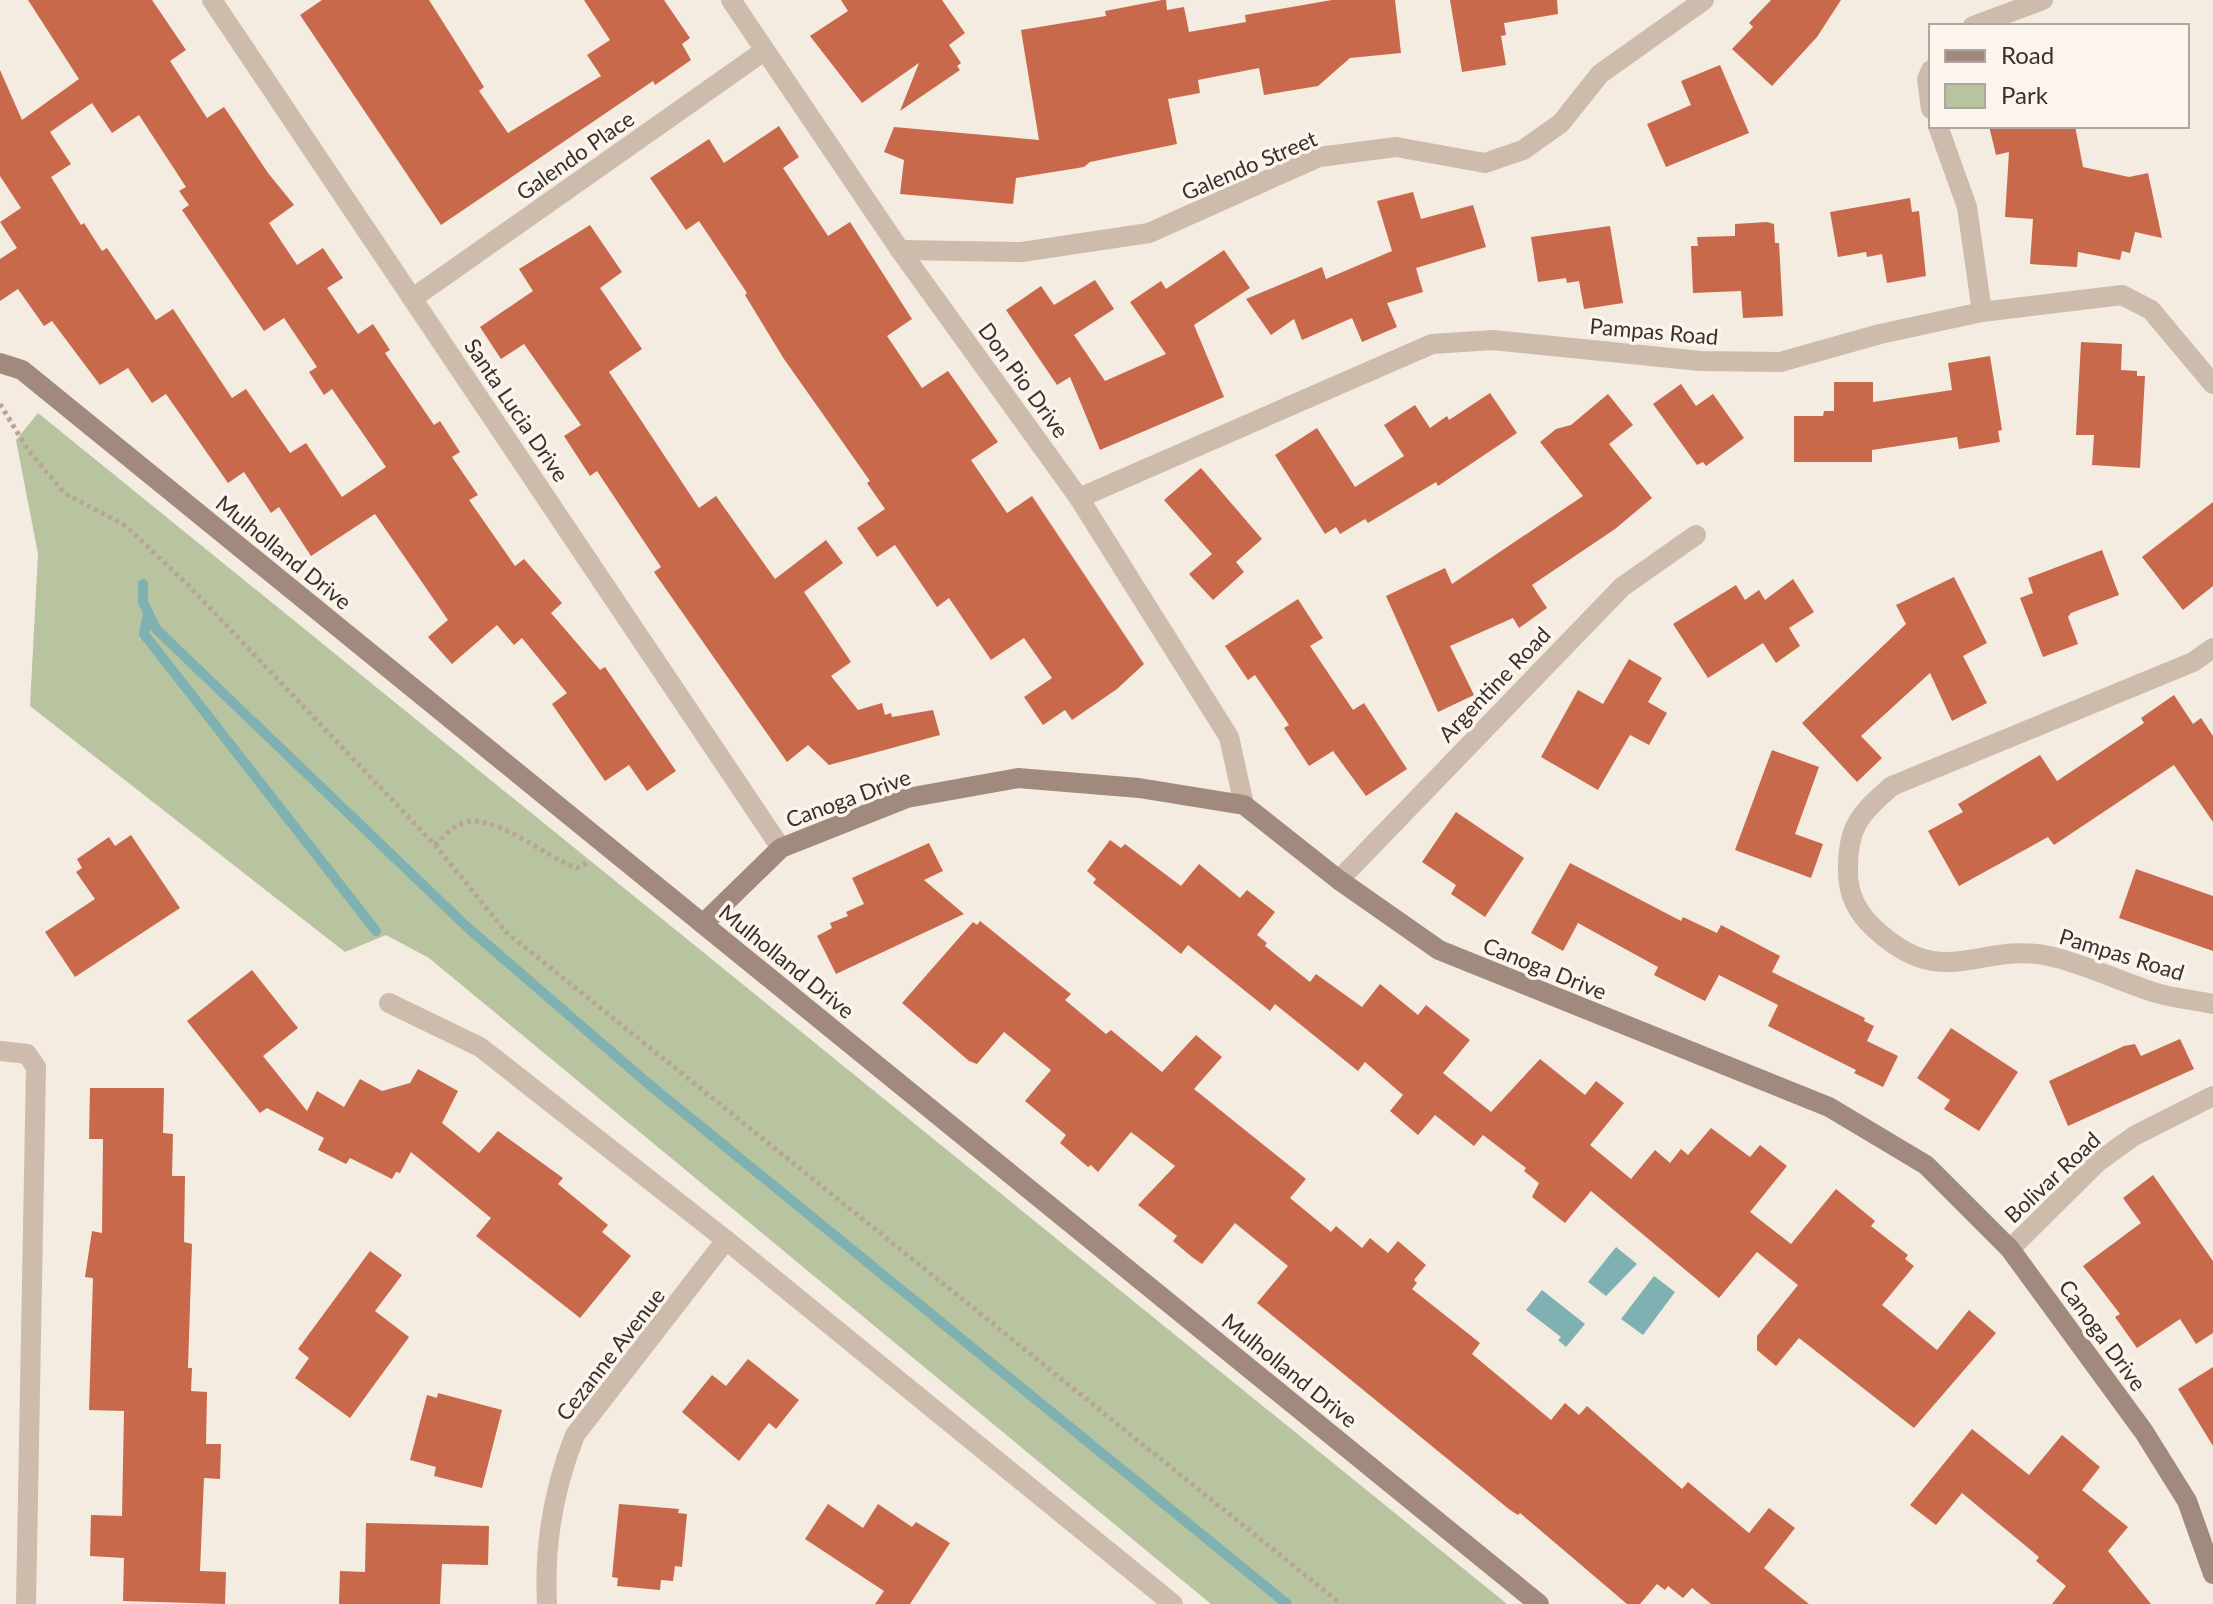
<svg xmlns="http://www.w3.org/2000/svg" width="2213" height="1604" font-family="Lato,sans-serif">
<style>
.green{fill:#b8c4a0}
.water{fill:#7fb0b2}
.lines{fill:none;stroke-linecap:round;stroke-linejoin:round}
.stream{stroke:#7fb0b2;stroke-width:10}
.building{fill:#c8694b;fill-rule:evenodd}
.path{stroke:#b9a596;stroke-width:5;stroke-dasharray:4 4;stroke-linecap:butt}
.street{stroke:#cdbbac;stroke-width:20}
.secondary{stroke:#a18a7d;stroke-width:20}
.labels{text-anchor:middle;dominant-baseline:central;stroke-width:7;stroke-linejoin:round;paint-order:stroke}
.street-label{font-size:22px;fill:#3b302b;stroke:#fbf5ee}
</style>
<rect width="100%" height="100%" fill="#f4ebe1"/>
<!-- green -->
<polygon class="green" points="38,413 1507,1604 1211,1604 429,958 386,935 345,952 30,706 38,554 16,440"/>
<!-- water -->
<g class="water">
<polygon points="1616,1247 1637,1264 1606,1296 1588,1282"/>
<polygon points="1654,1276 1675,1292 1643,1335 1621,1319"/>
<polygon points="1542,1290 1585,1324 1566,1347 1558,1340 1561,1337 1526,1310"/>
</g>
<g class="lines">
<!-- stream -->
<g class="stream">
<polyline points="143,584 143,602 156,629 467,927 645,1081 1287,1604"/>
<polyline points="148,613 144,634 376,931"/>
</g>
</g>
<!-- building -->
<g class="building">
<path d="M 28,0 L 152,0 L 186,50 L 170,61 L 207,118 L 224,107 L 268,173 L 294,205 L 269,223 L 297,265 L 323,248 L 343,278 L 327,288 L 358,334 L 373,324 L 390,350 L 385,353 L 434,425 L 440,421 L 460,452 L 452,457 L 478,495 L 469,500 L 515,566 L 524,559 L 562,603 L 551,613 L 600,670 L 605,667 L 676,771 L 647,791 L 629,765 L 605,781 L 552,704 L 567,693 L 522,638 L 514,645 L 497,625 L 452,664 L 428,637 L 448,620 L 375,514 L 311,556 L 279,507 L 271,513 L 244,472 L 228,483 L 166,394 L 152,403 L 128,368 L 100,385 L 52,321 L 44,326 L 18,289 L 0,301 L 0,259 L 17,248 L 0,222 L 21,208 L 0,176 L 0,70 L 22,120 L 79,79 ZM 92,103 L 112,133 L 139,115 L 186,187 L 179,191 L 189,205 L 182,210 L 264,331 L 284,318 L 317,367 L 309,372 L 324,395 L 332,389 L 386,467 L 342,497 L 306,443 L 290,453 L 246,389 L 232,398 L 173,309 L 156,320 L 107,248 L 102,251 L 84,223 L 81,225 L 51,177 L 71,164 L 50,132 Z"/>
<polygon points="322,0 429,0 484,87 479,91 508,133 601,76 587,55 610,40 584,0 664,0 690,38 682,44 691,60 655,85 653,81 441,225 300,15"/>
<polygon points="841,0 942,0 965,33 949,45 961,63 957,66 960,70 900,111 919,63 862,103 810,36 848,11"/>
<polygon points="1162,0 1166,0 1167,10 1184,7 1189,32 1246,22 1245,15 1332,0 1395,0 1401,53 1350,58 1318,86 1264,95 1259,68 1198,80 1200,93 1168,99 1177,144 1090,162 1084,167 1016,178 1013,204 900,194 904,160 884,152 894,127 1039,140 1021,30 1106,16 1105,11"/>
<polygon points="1450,0 1557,0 1558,14 1504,23 1506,35 1501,36 1506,65 1462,72"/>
<polygon points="1771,0 1841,0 1817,37 1772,86 1732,49 1753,27 1749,23"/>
<polygon points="1720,65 1749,133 1666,167 1647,124 1691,105 1681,81"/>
<polygon points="779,126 799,157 783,168 828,236 850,222 912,319 887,336 922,388 948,371 998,442 971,460 1007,513 1032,496 1144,664 1117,689 1072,720 1065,710 1043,725 1024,697 1052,678 1024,638 991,660 949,598 937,607 895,545 877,557 857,528 885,509 867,483 870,481 784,359 745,295 747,293 699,221 686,230 650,178 709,139 724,163"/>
<polygon points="1989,126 2075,126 2083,167 2129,177 2148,173 2162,238 2135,232 2130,253 2122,251 2120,260 2078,252 2077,267 2030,264 2033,219 2005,217 2009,152 1996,155"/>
<polygon points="1413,192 1421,219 1473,205 1486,247 1416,268 1423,292 1387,303 1397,327 1362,342 1352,318 1302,340 1294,319 1271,335 1246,299 1322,267 1326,279 1392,251 1377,201"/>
<polygon points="1910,198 1912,212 1919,211 1926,276 1887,283 1882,254 1867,257 1866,252 1838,257 1830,212"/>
<polygon points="1767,222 1774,224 1775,243 1779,243 1783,316 1743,318 1741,291 1693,293 1691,246 1698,246 1697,237 1735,236 1735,224"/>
<polygon points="590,225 622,272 600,288 642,349 609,372 699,508 716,496 775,579 826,540 843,563 804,592 851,662 831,676 858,710 882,703 885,715 891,713 892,717 933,710 940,735 829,765 808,745 787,762 654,572 661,567 597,471 590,476 564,436 581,425 524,344 501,359 480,327 533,291 519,269"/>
<polygon points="1610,226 1623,303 1584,309 1579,281 1567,283 1566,278 1538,282 1531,237"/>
<polygon points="1224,250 1250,288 1194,325 1224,397 1100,450 1070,377 1057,385 1006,310 1041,286 1054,305 1095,280 1114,309 1074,335 1105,381 1166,354 1130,302 1161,281 1166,289"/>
<polygon points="2081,342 2122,344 2121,370 2137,371 2137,376 2145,376 2140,468 2092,465 2094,435 2076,435"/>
<polygon points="1990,356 2002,430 1998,431 2000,442 1959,449 1957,437 1872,450 1872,462 1794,462 1794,416 1823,416 1824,411 1834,411 1834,382 1873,382 1873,402 1952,390 1948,363"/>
<polygon points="1681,384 1696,406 1713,394 1744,438 1706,466 1703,462 1697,465 1653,404"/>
<polygon points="1490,393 1517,433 1438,486 1436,482 1368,523 1365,519 1340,534 1336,527 1325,534 1275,455 1317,428 1355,487 1404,456 1384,425 1415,405 1430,428 1447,416 1449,420"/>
<polygon points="1608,394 1633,425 1609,444 1652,498 1615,529 1532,585 1547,608 1519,628 1513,618 1450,646 1474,695 1438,712 1386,596 1445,568 1452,584 1583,496 1540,442 1556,429 1571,425"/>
<polygon points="1201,468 1262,539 1236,562 1244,572 1213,600 1189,574 1212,554 1164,500"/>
<polygon points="2213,502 2213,586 2183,610 2142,557"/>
<polygon points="2102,550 2119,595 2071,613 2068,617 2078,644 2043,657 2020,598 2033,593 2028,578"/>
<polygon points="1954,577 1987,643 1963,656 1987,703 1952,721 1930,673 1861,736 1882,758 1857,782 1802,723 1906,624 1896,605"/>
<polygon points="1793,579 1814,612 1789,628 1800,646 1776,663 1763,643 1708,678 1673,624 1736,585 1745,600 1759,590 1765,600"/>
<polygon points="1298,599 1323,638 1310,646 1353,710 1364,703 1407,769 1366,796 1333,751 1309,766 1284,728 1289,725 1255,675 1248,680 1225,646"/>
<polygon points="1629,659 1662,678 1648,702 1667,713 1649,745 1630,735 1598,790 1541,757 1578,690 1603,704"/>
<polygon points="2174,695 2193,724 2201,718 2213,736 2213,822 2174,765 2054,845 2048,837 1959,886 1928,831 1963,812 1958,804 2040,755 2057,781 2144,723 2141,718"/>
<polygon points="1772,750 1819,767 1795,834 1823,844 1811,878 1735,850"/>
<polygon points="1456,812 1524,858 1485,917 1451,894 1456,885 1422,862"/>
<polygon points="131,835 180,908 75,977 45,932 95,899 76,872 82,868 77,859 109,837 115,846"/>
<polygon points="1110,840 1121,848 1125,844 1181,886 1199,864 1240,898 1247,890 1275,912 1257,935 1267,943 1265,946 1310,982 1316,974 1362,1007 1380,984 1418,1015 1426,1005 1470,1040 1443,1073 1491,1112 1540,1059 1585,1095 1596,1081 1624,1103 1590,1145 1631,1179 1655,1150 1670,1163 1681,1149 1688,1155 1711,1128 1750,1157 1760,1145 1787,1166 1750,1212 1791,1244 1836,1189 1875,1221 1871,1226 1908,1255 1905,1259 1914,1266 1882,1305 1937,1350 1969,1310 1996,1333 1914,1428 1799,1338 1776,1366 1757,1350 1757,1336 1798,1285 1757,1252 1719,1298 1591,1191 1565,1223 1532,1197 1539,1183 1524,1171 1526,1168 1483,1135 1474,1146 1435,1115 1418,1135 1390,1111 1403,1095 1365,1062 1358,1071 1275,1004 1270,1011 1188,945 1181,954 1093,883 1096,879 1087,871"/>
<polygon points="929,843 943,871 924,880 964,914 836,974 817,936 832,928 830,923 848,916 846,912 864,904 852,878"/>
<polygon points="1570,863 1681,921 1683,917 1717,933 1721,925 1780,956 1772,972 1865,1018 1864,1021 1874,1026 1867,1041 1898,1056 1883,1087 1854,1073 1856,1070 1768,1026 1778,1005 1719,975 1705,1001 1654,975 1658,967 1578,923 1563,951 1531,933"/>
<polygon points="2136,869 2213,896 2213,951 2119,918"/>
<polygon points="980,921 1071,994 1065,1000 1106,1034 1111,1030 1162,1072 1196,1035 1222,1057 1194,1089 1306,1179 1290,1198 1331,1232 1336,1226 1362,1248 1370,1238 1388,1253 1398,1241 1426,1265 1414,1280 1417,1283 1412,1289 1480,1343 1472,1354 1551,1420 1565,1403 1579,1415 1587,1406 1682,1489 1688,1482 1749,1533 1769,1508 1795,1528 1764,1568 1809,1604 1711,1604 1692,1588 1683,1598 1668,1586 1665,1590 1657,1584 1640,1604 1627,1604 1520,1513 1518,1515 1510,1510 1257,1303 1288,1266 1235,1223 1202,1264 1192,1257 1173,1241 1177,1236 1138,1205 1175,1166 1131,1132 1098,1172 1091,1165 1088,1167 1060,1143 1066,1135 1025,1101 1051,1070 1004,1032 977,1064 969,1061 902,1003 973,922 977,925"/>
<polygon points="252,970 298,1028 263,1056 307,1111 317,1091 344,1107 360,1079 382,1091 410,1083 418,1069 458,1091 442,1123 479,1153 498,1131 563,1178 558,1184 608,1225 602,1232 631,1256 580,1318 476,1236 491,1218 411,1152 400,1173 396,1172 392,1179 350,1158 346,1164 318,1150 324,1138 267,1108 260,1113 187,1021"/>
<polygon points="1951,1028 2018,1072 1979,1131 1944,1109 1950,1100 1917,1078"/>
<polygon points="2180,1039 2194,1069 2068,1126 2049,1081 2124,1046 2135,1044 2141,1056"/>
<polygon points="90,1088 164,1088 163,1133 173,1134 172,1176 185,1176 184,1242 192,1244 188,1368 192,1368 191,1391 207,1392 206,1444 221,1444 220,1479 204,1478 200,1571 226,1572 225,1604 123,1601 124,1558 90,1556 91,1515 122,1516 124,1411 89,1410 93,1278 85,1277 92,1231 102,1233 103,1139 89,1139"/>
<polygon points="2153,1175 2213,1261 2213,1333 2196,1344 2180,1319 2137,1348 2115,1317 2120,1314 2083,1266 2141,1223 2123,1198"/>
<polygon points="370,1251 402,1275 375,1311 409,1337 350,1418 295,1378 309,1358 298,1349"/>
<polygon points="748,1359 799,1400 776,1429 769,1423 739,1461 682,1412 712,1375 726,1386"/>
<polygon points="2213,1367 2213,1446 2178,1389"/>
<polygon points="438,1393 502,1410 482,1488 434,1476 436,1467 410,1460 427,1395 437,1398"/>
<polygon points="1972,1429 2029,1475 2062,1435 2100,1467 2082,1490 2128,1527 2108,1551 2151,1604 2052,1604 2066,1586 2036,1561 2039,1557 1962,1493 1936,1525 1910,1505"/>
<polygon points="619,1504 679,1509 678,1513 687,1514 682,1567 675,1566 673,1581 661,1580 660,1590 617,1586 618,1578 612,1577"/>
<polygon points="828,1504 863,1528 878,1504 912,1527 916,1522 950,1543 910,1604 875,1604 884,1591 805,1539"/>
<polygon points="366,1523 489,1526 488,1565 442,1564 440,1604 339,1604 340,1571 365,1572"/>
</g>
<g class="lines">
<!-- path -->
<g class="path">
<polyline points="0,404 28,450 64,493 126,526 188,585 435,845 506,932 1341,1604"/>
<path d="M 435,845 C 442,839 451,828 460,824 C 491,809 546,858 577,868 L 587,863"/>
</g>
<!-- street -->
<g class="street">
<polyline points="212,0 781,848"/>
<polyline points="731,0 900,250 1079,498 1229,737 1244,805"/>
<polyline points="1973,26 2043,0"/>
<polyline points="1931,70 1927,79 1931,109"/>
<polyline points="1938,126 1967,207 1982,312"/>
<polyline points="900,250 1022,252 1149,233 1319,157 1396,147 1485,163 1523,150 1561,123 1600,74 1704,0"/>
<polyline points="413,298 764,51"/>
<polyline points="1079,498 1432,344 1493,340 1700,361 1780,362 1880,334 1982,312 2122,295 2151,310 2213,384"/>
<path d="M 2213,648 L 2193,662 L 1892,786 C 1859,814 1847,828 1848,872 C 1848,896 1859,915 1876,930 C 1945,993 1979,941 2049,956 C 2085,964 2119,981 2153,992 C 2172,998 2193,1000 2213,1004"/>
<polyline points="1339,880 1622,587 1696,535"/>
<polyline points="389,1003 480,1047 726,1240 1173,1604"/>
<polyline points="0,1051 27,1054 36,1067 26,1604"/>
<polyline points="2010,1249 2098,1162 2134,1136 2213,1096"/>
<path d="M 547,1604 C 544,1547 554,1488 575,1435 L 726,1240"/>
</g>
<!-- secondary -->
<g class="secondary">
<polyline points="0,363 22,370 1539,1604"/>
<polyline points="703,924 781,848 907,798 1018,778 1139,788 1244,805 1339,880 1439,950 1829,1107 1926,1165 2010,1249 2144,1432 2187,1501 2213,1574"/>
</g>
</g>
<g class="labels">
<!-- street labels -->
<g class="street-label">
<text transform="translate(575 155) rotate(-35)">Galendo Place</text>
<text transform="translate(1249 165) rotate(-23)">Galendo Street</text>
<text transform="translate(1654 331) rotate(5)">Pampas Road</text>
<text transform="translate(1024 380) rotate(54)">Don Pio Drive</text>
<text transform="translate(517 410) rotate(56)">Santa Lucia Drive</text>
<text transform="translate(284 552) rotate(39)">Mulholland Drive</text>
<text transform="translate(1494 684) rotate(-46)">Argentine Road</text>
<text transform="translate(848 798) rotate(-20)">Canoga Drive</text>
<text transform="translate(2122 954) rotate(17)">Pampas Road</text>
<text transform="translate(787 961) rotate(39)">Mulholland Drive</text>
<text transform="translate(1545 968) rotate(22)">Canoga Drive</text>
<text transform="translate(2052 1177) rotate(-43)">Bolivar Road</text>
<text transform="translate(2103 1335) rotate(54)">Canoga Drive</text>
<text transform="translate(610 1354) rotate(-52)">Cezanne Avenue</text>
<text transform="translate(1290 1370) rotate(39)">Mulholland Drive</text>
</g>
</g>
<!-- legend -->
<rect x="1929" y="24" width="260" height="104" fill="#fbf5ee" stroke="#aea6a0" stroke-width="2"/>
<rect x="1945" y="50" width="40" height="12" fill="#a18a7d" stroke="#aea6a0" stroke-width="2"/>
<text x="2001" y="64" font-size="24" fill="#3b302b">Road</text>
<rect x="1945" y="84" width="40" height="24" fill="#b8c4a0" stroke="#aea6a0" stroke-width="2"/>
<text x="2001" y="104" font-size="24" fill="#3b302b">Park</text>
</svg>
